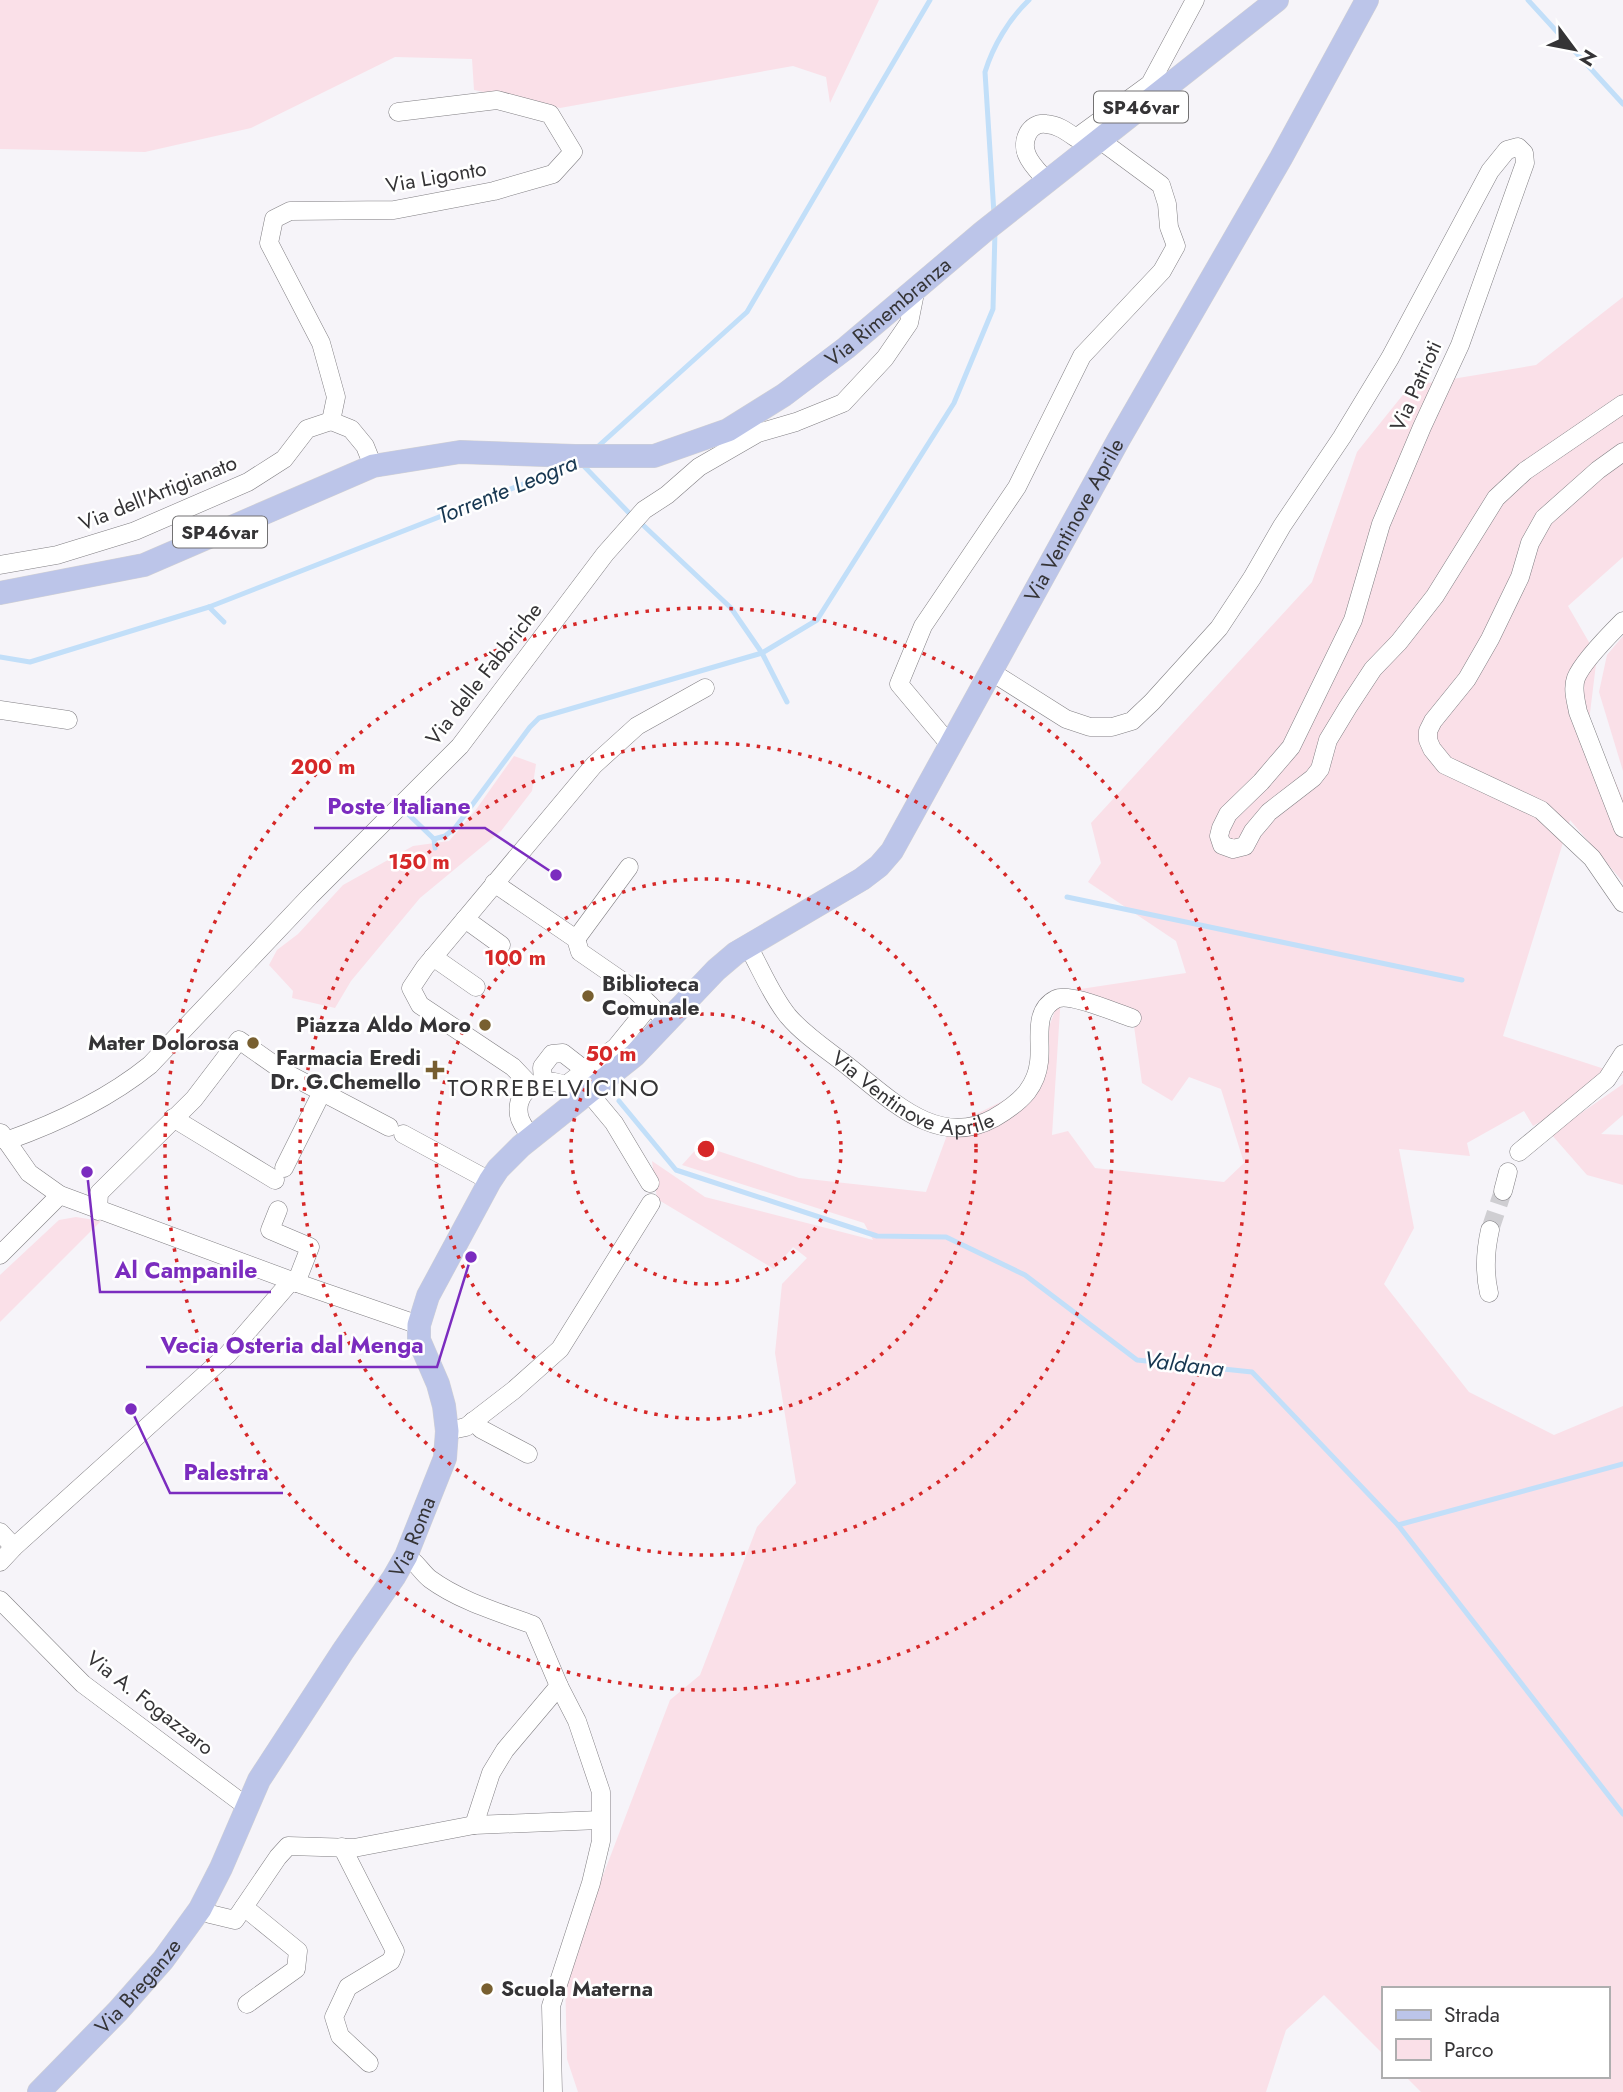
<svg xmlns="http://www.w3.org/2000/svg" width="1623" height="2092" font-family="Jost,sans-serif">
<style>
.green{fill:#fae0e8}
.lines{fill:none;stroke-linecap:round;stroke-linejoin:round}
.stream{stroke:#c2dff9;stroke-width:5}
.minor-tunnel{stroke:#cfced2;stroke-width:18;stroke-dasharray:18 9;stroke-linecap:butt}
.minor-casing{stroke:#817f83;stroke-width:19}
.major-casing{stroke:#d3d2d3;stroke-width:24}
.minor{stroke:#fff;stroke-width:18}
.major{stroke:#bcc5e9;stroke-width:23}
.ring{fill:none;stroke:#d62828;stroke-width:3.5;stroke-dasharray:3.5 7}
.poi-dot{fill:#785f30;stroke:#fff;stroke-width:2.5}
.labels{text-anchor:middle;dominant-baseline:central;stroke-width:5;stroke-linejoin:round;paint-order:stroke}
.shield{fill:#fff;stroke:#727172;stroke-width:2}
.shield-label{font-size:19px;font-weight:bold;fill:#353436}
.street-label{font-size:21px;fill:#353436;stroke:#fff}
.poi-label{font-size:21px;font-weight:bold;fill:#353436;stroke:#fff;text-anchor:end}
.water-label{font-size:23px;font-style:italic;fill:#173751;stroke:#fff}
.quarter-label{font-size:24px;letter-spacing:2px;fill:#353436;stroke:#fff}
.centre{fill:#d62828;stroke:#fff;stroke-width:3.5}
.ring-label{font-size:21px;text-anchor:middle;font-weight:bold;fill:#d62828;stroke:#fff;stroke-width:5;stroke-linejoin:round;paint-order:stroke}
.leader{fill:none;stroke:#7b2cbf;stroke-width:2.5}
.callout-dot{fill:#7b2cbf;stroke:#fff;stroke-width:2.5}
.callout-label{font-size:23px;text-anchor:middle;font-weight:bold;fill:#7b2cbf;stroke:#fff;stroke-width:5;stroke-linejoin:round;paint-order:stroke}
</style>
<rect width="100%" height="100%" fill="#f6f4f9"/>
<!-- green -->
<g class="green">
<polygon points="0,0 879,0 830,103 826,77 793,66 560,108 474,90 472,59 395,57 251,128 145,152 0,149"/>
<polygon points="1623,297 1623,557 1568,606 1597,656 1589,721 1623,799 1623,882 1570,820 1503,1036 1623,1075 1533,1126 1524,1111 1467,1143 1470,1156 1399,1149 1414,1228 1384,1284 1469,1392 1554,1435 1623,1406 1623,2092 1421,2092 1405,2076 1607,2076 1607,1989 1383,1989 1383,2054 1324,1995 1286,2030 1266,2092 578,2092 567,2059 565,1975 670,1700 700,1675 757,1527 796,1483 775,1353 782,1284 807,1258 793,1247 774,1269 657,1199 652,1161 705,1197 873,1240 864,1223 682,1165 700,1145 799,1178 926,1192 950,1127 1025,1090 1061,995 1052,1135 1068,1131 1095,1168 1224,1182 1244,1163 1221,1089 1189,1077 1172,1101 1142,1083 1132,1012 1074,990 1186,973 1176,941 1088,882 1101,863 1091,823 1312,582 1357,452 1410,386 1536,365"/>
<polygon points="1623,636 1623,771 1599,692 1607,655"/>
<polygon points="514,756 536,764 532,791 501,831 420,898 351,981 335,1008 292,998 293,991 269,965 277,950 298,934 343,885 413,846 449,841 475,811"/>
<polygon points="1623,1084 1623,1115 1601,1134 1623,1135 1623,1185 1587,1175 1551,1134"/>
<polygon points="76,1217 101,1221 0,1322 0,1275 59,1220"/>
</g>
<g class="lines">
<!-- stream -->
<g class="stream">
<polyline points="1528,0 1623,104"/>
<path d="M 994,214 L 985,72 C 993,46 1009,19 1029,0"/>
<polyline points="594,450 747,312 930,0"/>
<polyline points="580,462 631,515"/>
<polyline points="644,526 731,608 762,653 787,702"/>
<polyline points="209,607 224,622"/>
<polyline points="0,657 30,662 209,607 572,465"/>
<polyline points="407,813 434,839 435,848"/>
<polyline points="434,839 445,836 455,828 530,727 539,718 762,653 817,620 954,403 993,309 995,231"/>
<polyline points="1067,897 1462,980"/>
<polyline points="619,1101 676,1170 877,1236 946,1237 1025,1275 1137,1360 1252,1372 1398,1525 1623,1814"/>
<polyline points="1398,1525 1623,1464"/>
</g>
<!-- minor-tunnel -->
<polyline class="minor-tunnel" points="1490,1230 1503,1191"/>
<defs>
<g id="minor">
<path d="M 1047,181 C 1040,173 1031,165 1027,155 C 1021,141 1029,122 1046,124 C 1058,125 1066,131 1076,138 L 1150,84 L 1195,0"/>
<polyline points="331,421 336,397 321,343 269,243 274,219 290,211 394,210 494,191 553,174 573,152 550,114 497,100 398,112"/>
<polyline points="1623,452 1598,470 1544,518 1530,543 1520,577 1490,639 1467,679 1433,721 1428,731 1428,740 1432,749 1445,765 1541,810 1592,858 1623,903"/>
<polyline points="0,565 57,555 135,531 248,482 284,459 307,429 331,421 351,429 365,446 373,466"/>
<path d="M 1623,621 C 1611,633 1582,663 1576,678 C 1572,689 1576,701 1578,712 L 1623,828"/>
<polyline points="990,671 1066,719 1090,727 1112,727 1132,721 1152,702 1219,628 1252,578 1282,526 1342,437 1390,358 1490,171 1507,150 1518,147 1524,153 1525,163 1460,345 1422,427 1381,524 1353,620 1291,747 1261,782 1228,814 1221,828 1219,836 1222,845 1233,849 1245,846 1253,831 1269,812 1313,778 1320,769 1328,740 1348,707 1373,669 1399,642 1435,596 1496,498 1525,471 1623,404"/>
<polyline points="0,710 68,720"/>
<polyline points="950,745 899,684 923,626 1017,487 1082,356 1162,271 1176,246 1169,227 1167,204 1161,185 1100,140"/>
<polyline points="494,883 576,939 580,952 635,990 668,1023"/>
<polyline points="465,919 501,945"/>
<polyline points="576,939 629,867"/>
<path id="s1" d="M 748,946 C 761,969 771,995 788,1016 C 805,1036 829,1051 849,1067 C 891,1100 938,1149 994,1118 C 1006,1111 1018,1103 1027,1092 C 1033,1084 1038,1072 1039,1062 C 1042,1041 1032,1011 1056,999 C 1070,992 1116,1013 1132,1018"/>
<polyline points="433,957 476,987"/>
<polyline points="543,1081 542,1067 552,1054 563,1053 581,1067 592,1081"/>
<polyline points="566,1085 616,1047 650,1005"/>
<polyline points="531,1086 513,1067 420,1005 411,988 425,967 594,765 637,726 705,688"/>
<polyline points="589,1093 614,1123 650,1183"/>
<polyline points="173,1118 275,1180"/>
<polyline points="1,1133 29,1173 60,1195 303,1285 419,1325"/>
<polyline points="403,1134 490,1181"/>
<path d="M 532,1137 C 527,1132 523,1126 520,1119 C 510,1087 552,1069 573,1092"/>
<path d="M 6,1141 C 57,1123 108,1099 150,1065 L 310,896 L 460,746 L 605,554 L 644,510 L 667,495 L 699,467 L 758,433 L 796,422 L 843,403 L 885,358 L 909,323 L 916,288"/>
<polyline points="1519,1152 1607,1079 1623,1054"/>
<polyline points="284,1168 322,1092"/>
<polyline points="1503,1191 1508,1172"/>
<polyline points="278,1210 270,1230 310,1247 296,1283"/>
<polyline points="98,1211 99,1193 194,1099 239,1040 286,1073 389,1127"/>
<polyline points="0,1255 60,1195"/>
<path d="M 1489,1293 C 1484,1271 1485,1252 1490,1230"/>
<polyline points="473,1421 481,1429 528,1454"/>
<polyline points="447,1431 466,1427 514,1390 560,1349 651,1203"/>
<polyline points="0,1532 14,1547"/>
<path d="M 406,1556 C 416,1561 421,1572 430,1579 C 460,1601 498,1612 533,1625 L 559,1686 L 577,1721 L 601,1792 L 601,1841 L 591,1883 L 551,2006 L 553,2092"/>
<polyline points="0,1562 14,1547 228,1354 291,1281"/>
<polyline points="0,1600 83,1684 246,1806"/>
<polyline points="474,1825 491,1773 505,1750 559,1686"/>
<polyline points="342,1847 395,1951 391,1961 348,1987 334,2017 340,2036 369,2063"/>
<polyline points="244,1907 298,1951 296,1969 247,2004"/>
<polyline points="200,1909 210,1914 235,1920 278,1857 288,1846 354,1848 474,1825 600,1820"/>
</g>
<g id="major">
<path id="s2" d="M 0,593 L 144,565 L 373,466 L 460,452 L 575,456 L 654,456 L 728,430 L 784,395 L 846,348 L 983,232 L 1277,0"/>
<path id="s3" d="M 39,2092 L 118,2011 L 163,1960 L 200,1909 L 221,1868 L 259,1780 L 343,1651 L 394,1577 L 406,1556 L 445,1458 L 447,1431 L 444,1406 L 438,1384 L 419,1340 L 419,1325 L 428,1296 L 490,1181 L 498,1169 L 521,1146 L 635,1055 L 716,970 L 736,953 L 862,879 L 879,866 L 892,851 L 1119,439 L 1281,158 L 1367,0"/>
</g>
</defs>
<!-- minor casing -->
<use href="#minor" class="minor-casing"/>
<!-- major casing -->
<use href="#major" class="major-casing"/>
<!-- minor -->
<use href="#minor" class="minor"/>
<!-- major -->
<use href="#major" class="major"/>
</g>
<!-- distance rings -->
<g class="ring">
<circle cx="706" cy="1149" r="135"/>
<circle cx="706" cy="1149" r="270"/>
<circle cx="706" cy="1149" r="406"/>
<circle cx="706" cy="1149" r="541"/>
</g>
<!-- markers -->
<g class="poi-dot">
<circle cx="588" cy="996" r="7"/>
<circle cx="485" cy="1025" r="7"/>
<circle cx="253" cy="1043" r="7"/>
<path d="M431.5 1059.5h7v7h7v7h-7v7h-7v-7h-7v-7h7z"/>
<circle cx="487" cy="1989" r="7"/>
</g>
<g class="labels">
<!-- shield labels -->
<g class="shield">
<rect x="1094" y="91.5" width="94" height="31" rx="5"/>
<rect x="173" y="516.5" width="94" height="31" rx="5"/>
</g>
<g class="shield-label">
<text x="1141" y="107">SP46var</text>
<text x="220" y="532">SP46var</text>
</g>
<!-- street labels -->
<g class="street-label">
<text transform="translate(436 177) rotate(-10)">Via Ligonto</text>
<text stroke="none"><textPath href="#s2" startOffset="956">Via Rimembranza</textPath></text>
<text transform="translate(1416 386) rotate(-66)">Via Patrioti</text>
<text transform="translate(158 493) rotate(-22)">Via dell'Artigianato</text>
<text stroke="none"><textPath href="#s3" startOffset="1960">Via Ventinove Aprile</textPath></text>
<text transform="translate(484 674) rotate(-52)">Via delle Fabbriche</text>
<text stroke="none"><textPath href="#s1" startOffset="233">Via Ventinove Aprile</textPath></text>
<text stroke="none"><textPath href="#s3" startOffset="674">Via Roma</textPath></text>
<text transform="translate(150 1703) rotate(38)">Via A. Fogazzaro</text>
<text stroke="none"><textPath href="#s3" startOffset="145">Via Breganze</textPath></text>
</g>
<!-- poi labels -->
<g class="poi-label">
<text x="602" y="984" text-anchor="start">Biblioteca<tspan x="602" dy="24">Comunale</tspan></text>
<text x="471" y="1025">Piazza Aldo Moro</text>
<text x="239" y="1043">Mater Dolorosa</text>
<text x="421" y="1058">Farmacia Eredi<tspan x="421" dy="24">Dr. G.Chemello</tspan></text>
<text x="501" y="1989" text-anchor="start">Scuola Materna</text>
</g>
<!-- water labels -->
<g class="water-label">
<text transform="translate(507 489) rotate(-22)">Torrente Leogra</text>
<text transform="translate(1184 1364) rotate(7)">Valdana</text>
</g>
<!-- quarter labels -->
<g class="quarter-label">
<text x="554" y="1087">TORREBELVICINO</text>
</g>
</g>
<circle cx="706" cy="1149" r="10" class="centre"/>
<g class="ring-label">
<text x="323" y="774">200 m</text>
<text x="419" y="869">150 m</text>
<text x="515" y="965">100 m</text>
<text x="611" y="1061">50 m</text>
</g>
<!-- callouts -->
<path class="leader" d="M556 875L485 828H314M87 1172L100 1292H271M471 1257L437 1367H146M131 1409L170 1493H283"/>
<g class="callout-dot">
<circle cx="556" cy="875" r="7"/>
<circle cx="87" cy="1172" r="7"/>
<circle cx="471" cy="1257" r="7"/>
<circle cx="131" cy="1409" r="7"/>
</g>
<g class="callout-label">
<text x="399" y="814">Poste Italiane</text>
<text x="186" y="1278">Al Campanile</text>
<text x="292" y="1353">Vecia Osteria dal Menga</text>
<text x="226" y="1480">Palestra</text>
</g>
<!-- legend -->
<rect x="1382" y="1987" width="228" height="91" fill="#ffffff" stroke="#aeaeaf" stroke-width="2"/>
<rect x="1396" y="2010" width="35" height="10" fill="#bcc5e9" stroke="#aeaeaf" stroke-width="2"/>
<text x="1444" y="2022" font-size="21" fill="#353436">Strada</text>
<rect x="1396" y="2039" width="35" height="21" fill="#fae0e8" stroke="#aeaeaf" stroke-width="2"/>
<text x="1444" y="2057" font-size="21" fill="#353436">Parco</text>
<!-- north arrow -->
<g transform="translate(1574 49) rotate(122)" stroke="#ffffff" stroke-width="5" paint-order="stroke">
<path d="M0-5L12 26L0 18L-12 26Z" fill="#353436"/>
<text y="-10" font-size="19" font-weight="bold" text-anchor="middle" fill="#353436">N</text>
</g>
</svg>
